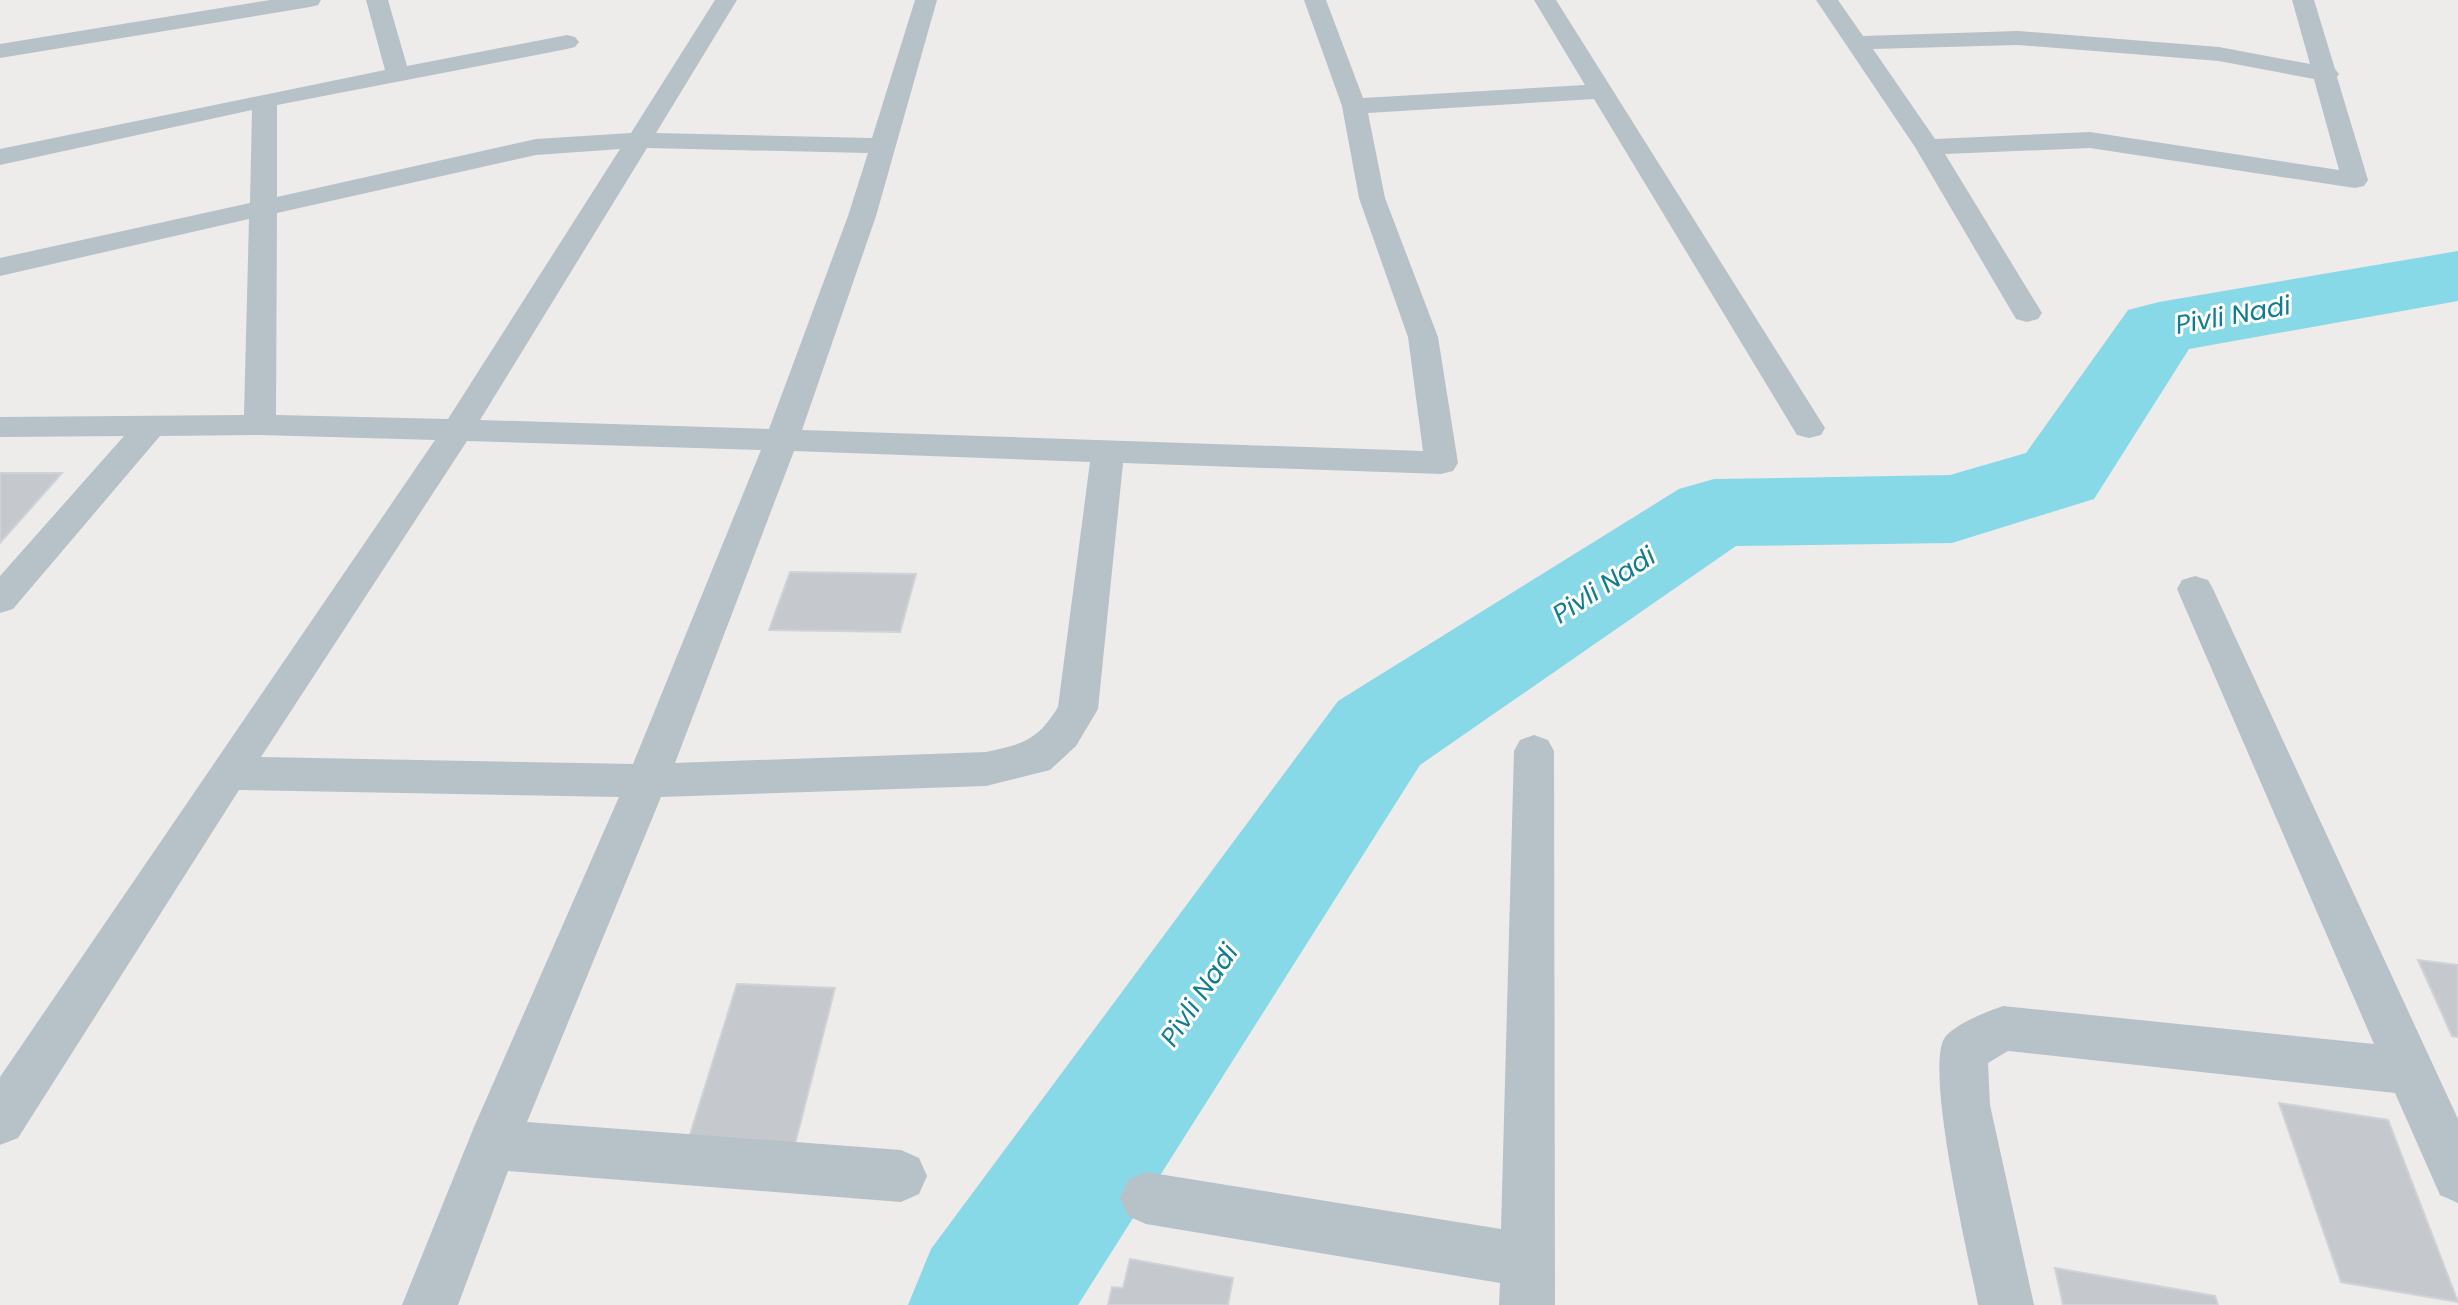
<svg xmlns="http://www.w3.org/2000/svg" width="2458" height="1305" font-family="Poppins,sans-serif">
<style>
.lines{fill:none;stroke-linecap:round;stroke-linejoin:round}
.river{fill:#88d9e7;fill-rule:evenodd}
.building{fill:#c5c9ce;stroke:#cfd2d7;stroke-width:2}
.street{fill:#b7c1c8;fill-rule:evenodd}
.labels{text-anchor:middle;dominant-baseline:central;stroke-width:6;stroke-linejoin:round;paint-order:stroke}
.water-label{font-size:26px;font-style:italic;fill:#117d90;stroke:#fff}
</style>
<rect width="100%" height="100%" fill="#eeebeb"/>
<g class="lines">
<!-- river -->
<polygon class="river" points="2458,251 2458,301 2189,349 2094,499 1952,543 1736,546 1420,765 1078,1305 908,1305 931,1249 1338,701 1679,489 1714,479 1950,475 2026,453 2128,310 2159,302"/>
</g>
<!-- building -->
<g class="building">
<polygon points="0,473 62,473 0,543"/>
<polygon points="790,572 916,574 900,632 769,630"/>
<polygon points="2418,960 2458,965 2458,1037 2452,1036"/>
<polygon points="737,984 835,988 795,1144 688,1141"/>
<polygon points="2279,1103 2388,1120 2458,1302 2341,1282"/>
<polygon points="1130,1259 1233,1278 1228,1305 1108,1305 1112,1287 1123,1288"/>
<polygon points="2055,1268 2215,1296 2218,1305 2063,1305"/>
</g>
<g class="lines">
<!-- street -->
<g class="street">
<polygon points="270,0 321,0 318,5 310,7 0,58 0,44"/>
<path d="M 366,0 L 388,0 L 407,66 L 567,35 L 575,37 L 579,42 L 575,47 L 567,49 L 277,105 L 277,197 L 536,139 L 631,133 L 715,0 L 737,0 L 656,133 L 872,138 L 915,0 L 937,0 L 876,216 L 802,430 L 1423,451 L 1408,337 L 1359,198 L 1342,106 L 1304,0 L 1326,0 L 1363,98 L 1585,85 L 1534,0 L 1556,0 L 1825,428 L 1821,435 L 1809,438 L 1797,435 L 1594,99 L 1368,113 L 1385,198 L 1438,337 L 1458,463 L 1453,471 L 1441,474 L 1123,463 L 1098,709 L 1076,746 L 1050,770 L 986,786 L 661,797 L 527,1122 L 901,1150 L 919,1158 L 927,1176 L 919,1194 L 901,1202 L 508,1171 L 458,1305 L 402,1305 L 474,1127 L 619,797 L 239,790 L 18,1138 L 0,1145 L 0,1077 L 435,440 L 260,435 L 160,436 L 13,609 L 0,613 L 0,576 L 124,436 L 0,437 L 0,417 L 244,415 L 249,219 L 0,276 L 0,258 L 250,203 L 252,110 L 0,165 L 0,149 L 385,70 ZM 647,148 L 868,153 L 848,216 L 769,429 L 480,420 ZM 620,149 L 448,419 L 276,415 L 277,213 L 536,155 ZM 467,441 L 761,450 L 633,764 L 261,757 ZM 794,451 L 1090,462 L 1058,707 C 1037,741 1023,744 986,752 L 675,763 Z"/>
<path d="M 1816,0 L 1838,0 L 1863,36 L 2018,31 L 2219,47 L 2310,64 L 2292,0 L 2314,0 L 2335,69 L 2339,74 L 2337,77 L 2368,180 L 2364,186 L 2355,188 L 2090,148 L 1945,154 L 2042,313 L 2038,319 L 2027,322 L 2016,319 L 1915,147 ZM 2018,45 L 2219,61 L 2314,79 L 2339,170 L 2090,132 L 1935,139 L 1873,49 Z"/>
<path d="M 2195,576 L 2208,580 L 2213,589 L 2458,1119 L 2458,1203 L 2440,1195 L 2395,1093 L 2008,1051 L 1988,1063 L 1990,1105 L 2034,1305 L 1978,1305 C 1970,1263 1922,1062 1946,1036 C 1956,1024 1988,1011 2003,1006 L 2374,1044 L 2177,589 L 2182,580 Z"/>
<polygon points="1534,735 1548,740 1554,751 1555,1305 1499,1305 1500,1283 1146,1224 1128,1216 1120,1198 1128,1180 1146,1172 1501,1229 1514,751 1520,740"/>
</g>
</g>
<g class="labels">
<!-- water labels -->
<g class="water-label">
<text transform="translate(2233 315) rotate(-10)">Pivli Nadi</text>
<text transform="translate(1604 585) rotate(-33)">Pivli Nadi</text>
<text transform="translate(1199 995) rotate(-56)">Pivli Nadi</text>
</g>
</g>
</svg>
